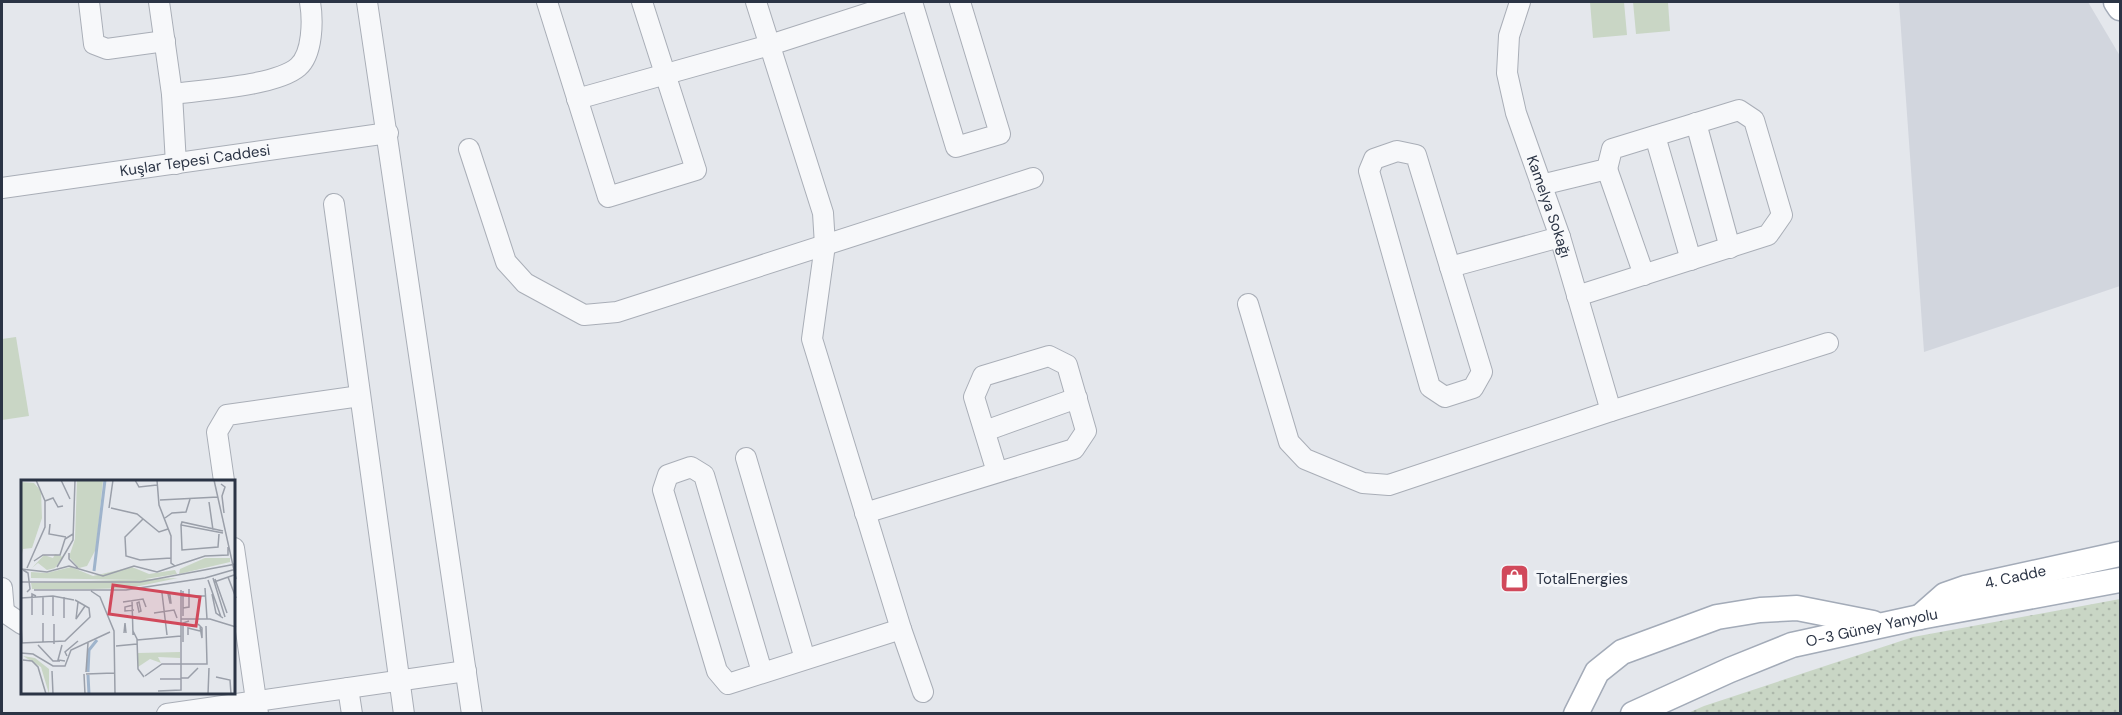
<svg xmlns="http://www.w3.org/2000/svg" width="2122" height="715" font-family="'DM Sans',sans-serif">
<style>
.built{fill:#d2d6de}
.grass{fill:url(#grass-dots)}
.pitch{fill:#c9d6c5}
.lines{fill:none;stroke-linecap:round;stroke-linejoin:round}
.minor-casing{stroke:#a9aeb7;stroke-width:22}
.major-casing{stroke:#a3abb8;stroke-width:27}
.minor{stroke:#f7f8fa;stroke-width:20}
.major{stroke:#fff;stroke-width:24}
.labels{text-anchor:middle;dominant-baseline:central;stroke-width:6;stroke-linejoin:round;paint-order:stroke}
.street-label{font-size:15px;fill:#2b3445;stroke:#f4f6f9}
.poi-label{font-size:15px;fill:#2b3445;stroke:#f4f6f9;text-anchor:start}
.inset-river{fill:none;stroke:#9fb4cc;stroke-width:3}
.inset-road{fill:none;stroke:#9a9fa9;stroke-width:1.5}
.view{fill:#d1495b;fill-opacity:0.15;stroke:#d1495b;stroke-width:3}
.inset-edge{fill:none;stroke:#2b3445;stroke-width:3}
</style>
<defs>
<pattern id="grass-dots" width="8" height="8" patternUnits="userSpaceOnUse" patternTransform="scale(1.5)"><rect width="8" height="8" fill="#c9d6c5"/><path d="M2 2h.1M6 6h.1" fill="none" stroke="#adb8ab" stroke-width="1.8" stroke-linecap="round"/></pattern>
</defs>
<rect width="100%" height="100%" fill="#e4e7ec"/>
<!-- built -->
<polygon class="built" points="1899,2 2088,2 2120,56 2120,286 1924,352"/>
<!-- grass -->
<polygon class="grass" points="2120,599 2120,713 1688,713 1704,706 1913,637"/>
<!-- pitch -->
<g class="pitch">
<polygon points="1590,2 1624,2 1627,35 1593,38"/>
<polygon points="1633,2 1668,2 1670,31 1636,34"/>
<polygon points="16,337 29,416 2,420 2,339"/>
</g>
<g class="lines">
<defs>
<g id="minor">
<polyline points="89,2 94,44 107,49 165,41"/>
<polyline points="159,2 172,94 176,164"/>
<polyline points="367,2 472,714"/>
<polyline points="547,2 608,197 696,170 642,2"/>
<polyline points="756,2 823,213 825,245 812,339 901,629 923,692"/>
<polyline points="912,2 956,147 1000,134 960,2"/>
<path id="s1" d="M 1520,2 L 1509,36 L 1507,73 L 1516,113 L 1560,237 L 1611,411"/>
<path d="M 172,94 C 202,90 276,86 298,67 C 313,54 313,20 310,2"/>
<polyline points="577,99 770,45 903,2"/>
<polyline points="1696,123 1730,248"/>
<polyline points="1655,136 1691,260"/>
<polyline points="469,149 506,262 525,283 584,315 617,312 1033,178"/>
<polygon points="1397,151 1416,155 1482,372 1473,388 1445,397 1430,387 1369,171 1374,159"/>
<polyline points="1607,169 1644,275"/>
<polyline points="1541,185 1607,169 1612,149 1739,110 1754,120 1782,215 1768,235 1577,296"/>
<path id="s2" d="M 2,188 L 388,133"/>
<polyline points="334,204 404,714"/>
<polyline points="1450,267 1560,237"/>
<polyline points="1248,304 1289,442 1305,459 1363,483 1389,485 1611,411 1828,343"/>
<polyline points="985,431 1077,398"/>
<polyline points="746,458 805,659"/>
<polyline points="224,481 217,432 227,415 360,396"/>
<polyline points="865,513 1074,449 1086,431 1067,365 1049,356 983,376 974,397 997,472"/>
<polyline points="234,548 258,714"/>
<polyline points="2,588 4,612 2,612"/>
<polyline points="4,612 22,624"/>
<polyline points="762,672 704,475 691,467 668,475 663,490 717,671 728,684 901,629"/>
<polyline points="348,688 352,714"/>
<polyline points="167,714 466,671"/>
</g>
<g id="major">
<polyline points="2116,2 2120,8"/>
<path id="s3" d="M 1920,617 L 1945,595 L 1965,588 L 2120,554"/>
<polyline points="1576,714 1597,672 1622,652 1717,617 1760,610 1797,608 1873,623"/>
<path id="s4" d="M 1633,714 L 1730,670 L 1792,645 L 1920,617 L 2120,580"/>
</g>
</defs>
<!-- minor casing -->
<use href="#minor" class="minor-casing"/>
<!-- major casing -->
<use href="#major" class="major-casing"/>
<!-- minor -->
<use href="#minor" class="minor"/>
<!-- major -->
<use href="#major" class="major"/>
</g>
<!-- icons -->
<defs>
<symbol id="shop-square" viewBox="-11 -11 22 22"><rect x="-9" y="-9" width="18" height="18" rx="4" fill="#d1495b" stroke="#f4f6f9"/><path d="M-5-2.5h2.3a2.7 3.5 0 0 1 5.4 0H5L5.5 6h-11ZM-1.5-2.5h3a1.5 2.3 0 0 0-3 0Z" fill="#fff"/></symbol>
</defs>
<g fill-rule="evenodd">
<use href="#shop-square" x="1498" y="562" width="33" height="33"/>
</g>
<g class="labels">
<!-- street labels -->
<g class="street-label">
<text stroke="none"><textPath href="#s2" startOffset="195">Kuşlar Tepesi Caddesi</textPath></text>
<text stroke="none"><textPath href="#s1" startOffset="213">Kamelya Sokağı</textPath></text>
<text stroke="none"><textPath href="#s3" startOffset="106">4. Cadde</textPath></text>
<text stroke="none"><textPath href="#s4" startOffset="255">O-3 Güney Yanyolu</textPath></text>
</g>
<!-- poi labels -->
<g class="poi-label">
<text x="1536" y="579">TotalEnergies</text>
</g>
</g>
<!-- overview -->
<g transform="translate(21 480)">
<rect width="214" height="214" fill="#e4e7ec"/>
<path d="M 0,2 L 13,3 L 20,11 L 21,38 L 11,68 L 2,69 L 0,79 ZM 184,78 L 209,78 L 209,82 L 158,94 L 159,89 ZM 50,87 L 72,96 L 111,87 L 128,94 L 154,90 L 156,94 L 118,100 L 10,98 L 10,92 L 26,93 ZM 157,98 L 109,108 L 72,109 L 11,109 L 10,103 ZM 159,172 L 159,178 L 137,177 L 140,183 L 129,179 L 117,187 L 117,173 Z" fill="#c9d6c5"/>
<path d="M 56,0 L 82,0 L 75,69 L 66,86 L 58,88 L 48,77 L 54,59 ZM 34,74 L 42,77 L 34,88 L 26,90 L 17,83 L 11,88 L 23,75 L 32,78 ZM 2,176 L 14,178 L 28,189 L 28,214 L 20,187 Z" fill="#c9d6c5"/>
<path class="inset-river" d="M 73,91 L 84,0M 67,192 L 68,170 L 76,160M 67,195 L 68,214"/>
<path class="inset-road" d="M 40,0 L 49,19M 114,0 L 118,7 L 136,5M 136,0 L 138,25 L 150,56 L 150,83 L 154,86M 193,0 L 215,99M 200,4 L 204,7 L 201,16 L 203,33M 139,20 L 197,17M 24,21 L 32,18 L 37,27 L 42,26M 188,22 L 192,50M 88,28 L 92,0M 90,28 L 116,34 L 138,52 L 147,49M 144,38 L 151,33 L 165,32 L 169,19M 122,39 L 104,57 L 105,76 L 119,80 L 150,78M 29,44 L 28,54 L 45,57M 160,45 L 161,70 L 197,67 L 198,54M 202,51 L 161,42 L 160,45 L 202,53M 48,73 L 48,79 L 57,88M 13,81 L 22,75 L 39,75 L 44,59 L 52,54M 36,87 L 52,60 L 54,0M 6,88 L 24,47 L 24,21 L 15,0M 0,89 L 26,92 L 48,86 L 82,96 L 113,86 L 136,92 L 184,76 L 207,75 L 207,67M 2,90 L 7,93 L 9,109 L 6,112M 207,97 L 215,118M 192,98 L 204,137M 194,99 L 206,133M 187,100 L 200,137M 0,102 L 119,102 L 215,84M 193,102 L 213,95M 184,108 L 186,139M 13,110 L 105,110 L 184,98 L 215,89M 160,110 L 160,188M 70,111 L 79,117 L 93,151 L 94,214M 141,113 L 146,155M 147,114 L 149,115 L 150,123 L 149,123 ZM 191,114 L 195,133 L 202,138M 22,116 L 22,135M 32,116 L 32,136M 160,116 L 185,116M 43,117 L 43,138M 0,118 L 32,116 L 53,120M 111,120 L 112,155M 57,122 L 55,139 L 64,126M 102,122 L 122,119 L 125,127M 118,122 L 120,131 L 118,132 L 116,123 ZM 112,125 L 104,127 L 104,131 L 113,130M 162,128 L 168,127 L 168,109M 133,133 L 153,130 L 156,138M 11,135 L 11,114 L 15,116M 162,136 L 162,111M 160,139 L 189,139 L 215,147M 22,143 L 22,163M 33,144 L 33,164M 177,144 L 181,148 L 181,158 L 179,147M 0,145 L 1,163M 112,151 L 116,159 L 117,189 L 123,197M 103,153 L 104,143 L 105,153M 167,155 L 167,148 L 179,151M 116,160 L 160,156M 162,162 L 162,143 L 168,141M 0,163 L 44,161 L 69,137 L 68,128 L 54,120M 17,165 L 32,181 L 39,181M 41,165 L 37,180 L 44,181M 95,166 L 116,164M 0,173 L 12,174 L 32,186 L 44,186 L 50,170 L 89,152M 46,176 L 44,172 L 57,161M 2,180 L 11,181 L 17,187 L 25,214M 31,191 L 32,214M 65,192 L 67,163M 63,194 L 64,214M 65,194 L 93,193M 124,196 L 141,184 L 186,184 L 185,146M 195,197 L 209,200 L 210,214M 160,198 L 167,198 L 177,188M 139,199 L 160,199M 137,211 L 160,210 L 160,188M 187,214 L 188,188M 188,214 L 210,214"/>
<path class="view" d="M 92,105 L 179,117 L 175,146 L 88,134 Z"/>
<rect width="214" height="214" class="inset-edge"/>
</g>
<!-- border -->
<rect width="2122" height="715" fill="none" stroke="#2b3445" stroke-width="6"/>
</svg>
